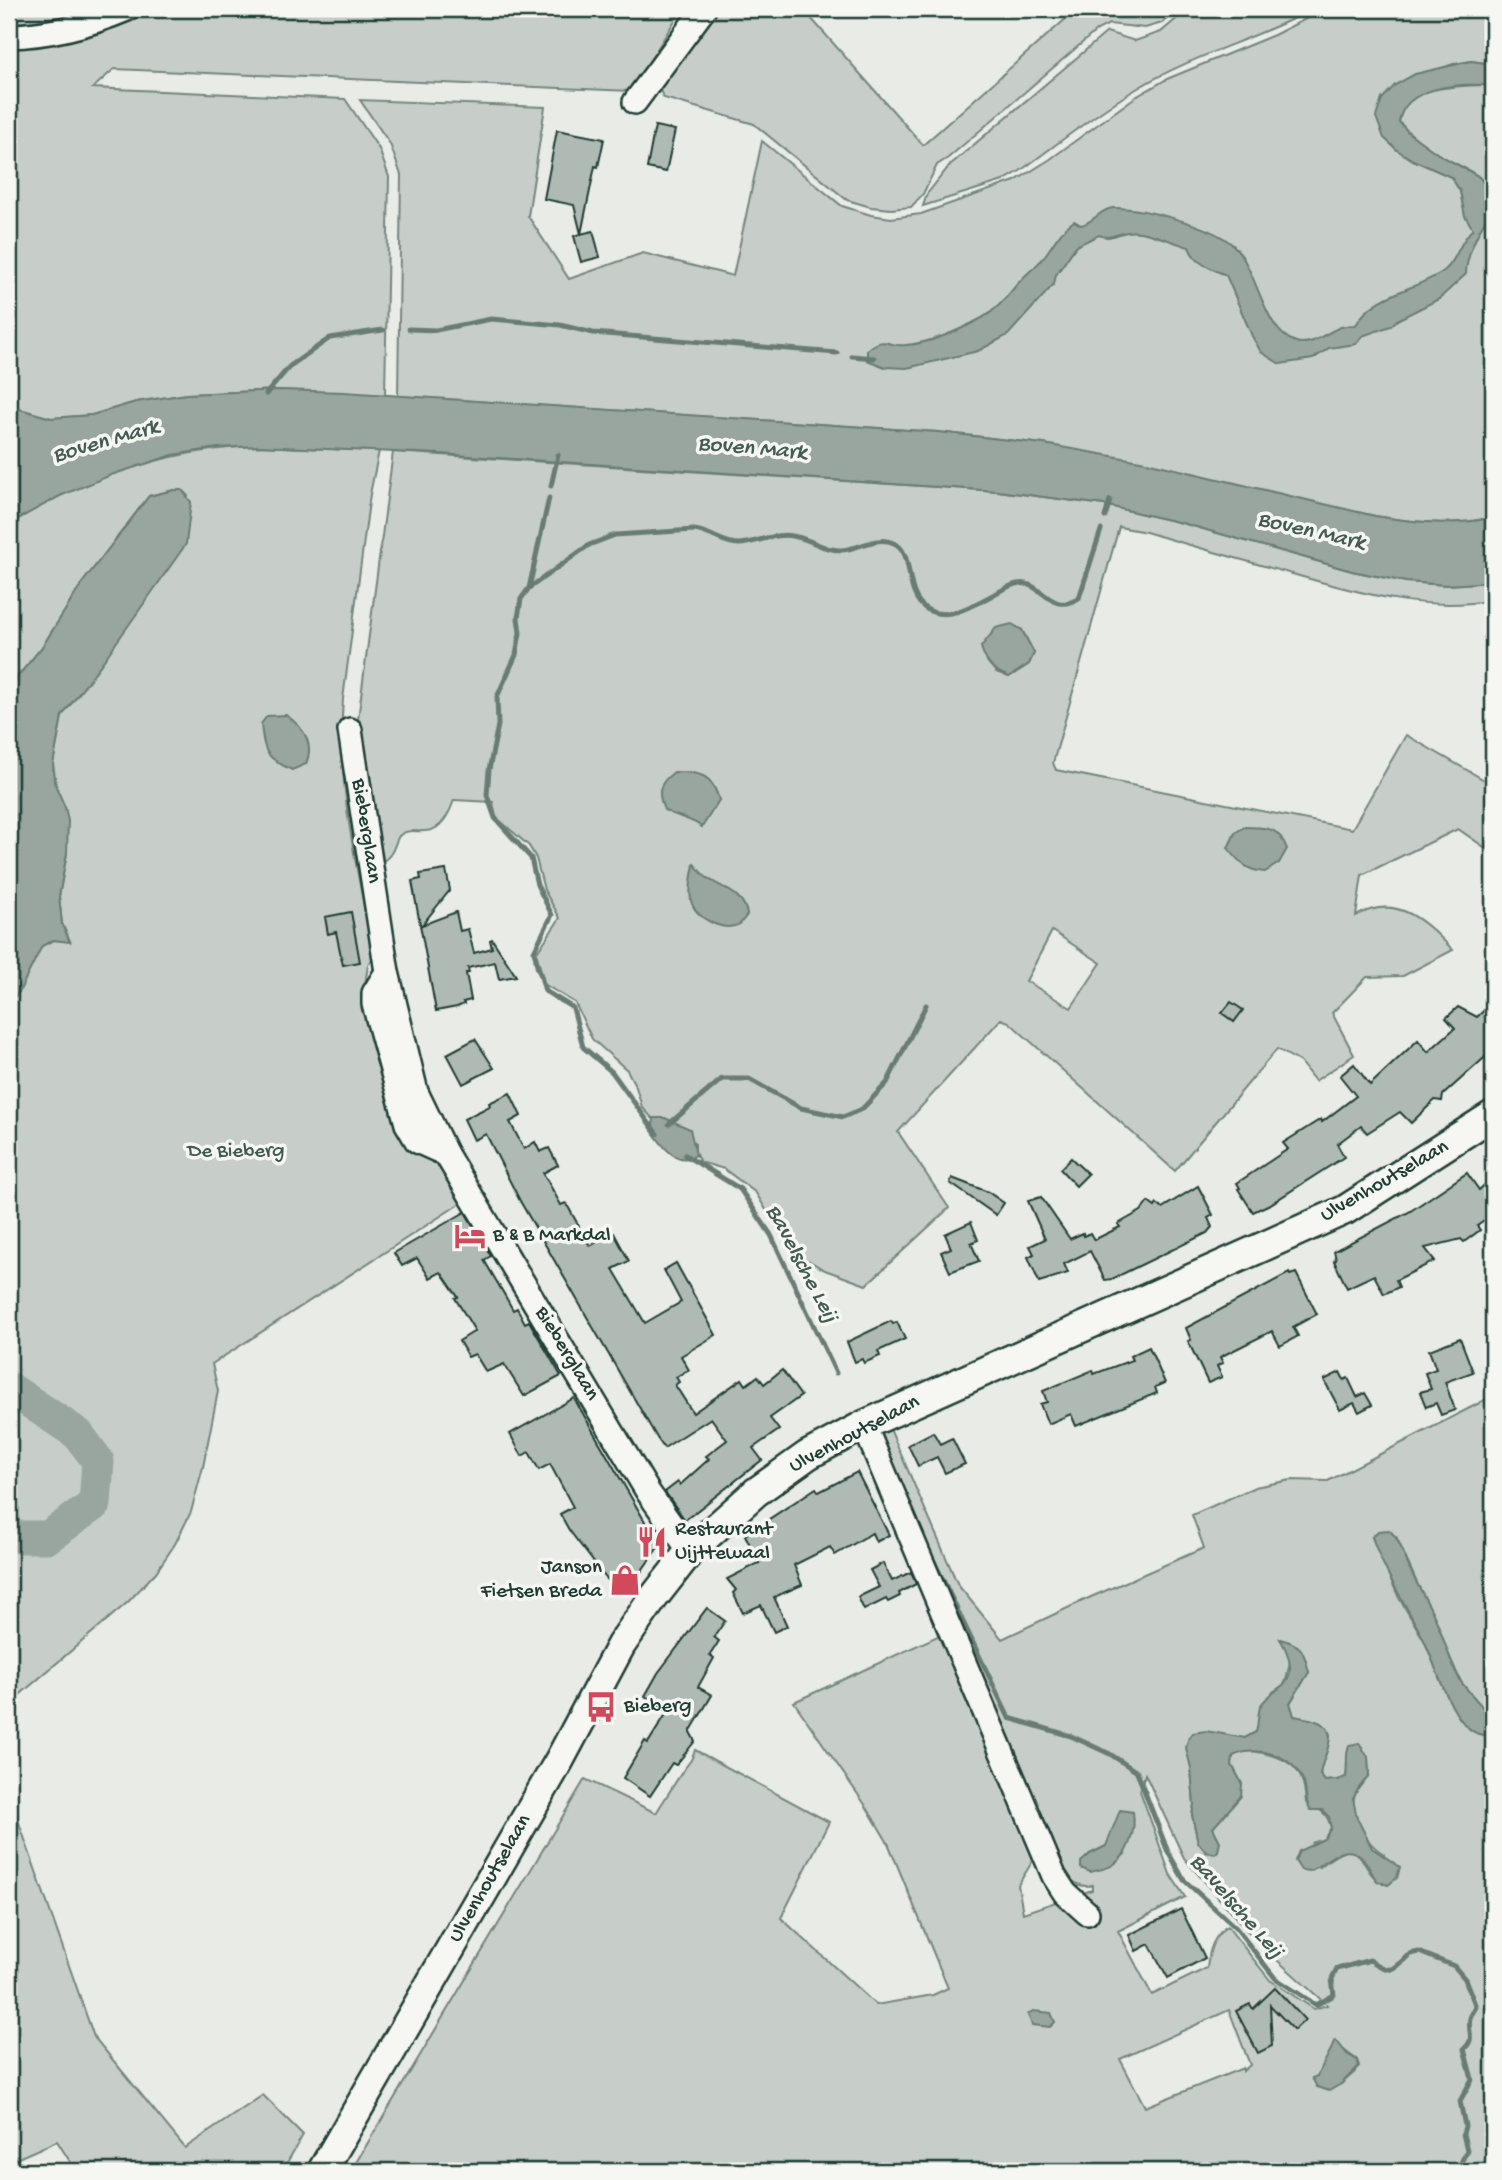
<svg xmlns="http://www.w3.org/2000/svg" width="1502" height="2180" font-family="'Gochi Hand',sans-serif">
<style>
.green{fill:#c7cec9;stroke:#73867e;stroke-width:2;fill-rule:evenodd}
.water{fill:#99a6a0;stroke:#687c75;stroke-width:2}
.lines{fill:none;stroke-linecap:round;stroke-linejoin:round}
.stream{stroke:#687c75;stroke-width:5}
.river{stroke:#99a6a0;stroke-width:33}
.building{fill:#b0bab5;stroke:#1f3d34;stroke-width:2}
.minor-casing{stroke:#1f3d34;stroke-width:28}
.major-casing{stroke:#1f3d34;stroke-width:33}
.minor{stroke:#f6f6f2;stroke-width:23}
.major{stroke:#f6f6f2;stroke-width:28}
.labels{text-anchor:middle;dominant-baseline:central;stroke-width:7;stroke-linejoin:round;paint-order:stroke}
.street-label{font-size:21px;fill:#1f3d34;stroke:#f6f6f2}
.park-label{font-size:21px;fill:#415a52;stroke:#f6f6f2}
.poi-label{font-size:21px;fill:#1f3d34;stroke:#f6f6f2;text-anchor:start}
.water-label{font-size:23px;font-style:italic;fill:#445c54;stroke:#f6f6f2}
</style>
<rect width="100%" height="100%" fill="#e9ebe7"/>
<filter id="ink" filterUnits="userSpaceOnUse"><feTurbulence type="fractalNoise" baseFrequency=".0143" numOctaves="2"/><feDisplacementMap in="SourceGraphic" scale="14" xChannelSelector="R" yChannelSelector="G"/><feConvolveMatrix kernelMatrix="1 2 1 2 8 2 1 2 1" color-interpolation-filters="sRGB"/></filter>
<g filter="url(#ink)">
<!-- green -->
<g class="green">
<polygon points="9,9 682,9 631,91 114,69 93,88 345,99 379,149 389,177 385,395 279,390 187,394 136,402 92,415 51,418 9,406"/>
<polygon points="714,9 803,9 923,145 1077,9 1178,9 1162,23 1145,28 1109,24 1097,30 948,158 937,165 923,194 911,207 891,209 871,207 847,200 754,124 664,98 658,87"/>
<path d="M 1188,9 L 1313,9 C 1256,39 1193,55 1138,88 C 1097,112 1059,143 1020,171 L 1003,181 L 923,206 L 927,194 L 950,165 L 1107,32 L 1135,41 L 1161,32 Z"/>
<path d="M 1325,9 L 1493,9 L 1493,64 L 1471,61 L 1453,64 L 1436,70 L 1382,99 L 1378,114 L 1413,160 L 1451,177 L 1460,191 L 1465,216 L 1482,222 L 1493,209 L 1493,517 C 1456,527 1413,522 1375,516 L 1044,444 L 938,432 L 398,396 L 401,175 L 390,144 L 360,100 L 545,107 L 528,216 L 569,279 L 643,253 L 733,276 L 762,141 L 842,206 L 871,215 L 891,218 L 921,214 L 1015,181 L 1049,160 L 1134,98 L 1167,79 L 1274,35 Z"/>
<path d="M 1481,85 L 1493,86 L 1493,197 C 1488,174 1456,166 1438,154 C 1423,144 1410,135 1399,122 C 1404,85 1453,87 1481,85 Z"/>
<path d="M 259,446 L 379,451 L 370,494 L 343,699 C 336,787 358,871 374,957 L 368,965 L 365,985 L 397,1116 L 436,1150 L 464,1201 L 212,1364 L 218,1391 L 203,1467 L 191,1512 L 175,1544 L 156,1572 L 128,1602 L 9,1704 L 9,1003 L 19,992 L 41,946 L 53,940 L 70,941 L 62,924 L 59,896 L 67,853 L 53,764 L 62,716 L 104,660 L 188,496 L 182,490 L 174,490 L 149,496 L 83,582 L 42,647 L 9,687 L 9,524 C 83,477 171,449 259,446 Z"/>
<path d="M 393,452 L 998,491 L 1104,505 L 1182,523 L 1352,571 L 1406,582 L 1447,585 L 1493,582 L 1493,600 C 1425,613 1357,592 1292,574 C 1243,560 1195,547 1146,532 L 1119,527 L 1053,763 L 1056,770 L 1352,829 L 1406,735 L 1493,785 L 1493,853 L 1458,829 L 1362,875 L 1356,916 C 1397,893 1425,921 1453,950 L 1403,976 L 1367,977 L 1332,1013 L 1354,1055 L 1315,1081 L 1300,1062 L 1277,1049 L 1175,1171 L 1009,1022 L 1001,1019 L 898,1132 L 949,1208 L 866,1285 L 825,1270 L 790,1250 L 756,1193 L 724,1169 L 700,1162 L 695,1153 L 695,1144 L 665,1118 L 652,1118 L 642,1107 L 636,1087 L 627,1070 L 592,1039 L 575,1003 L 544,984 L 536,969 L 534,957 L 560,918 L 544,890 L 536,858 L 529,846 L 496,817 L 493,802 L 454,800 C 437,850 413,821 399,836 C 395,842 394,851 389,856 C 386,860 379,863 375,866 L 357,727 ZM 1022,630 L 1034,653 L 1029,664 L 1009,677 L 996,672 ZM 1052,931 L 1101,963 L 1071,1008 L 1026,981 Z"/>
<polygon points="9,832 18,848 9,908"/>
<path d="M 1493,1396 L 1493,1728 L 1488,1715 L 1461,1682 L 1396,1536 L 1372,1537 L 1399,1598 L 1424,1640 L 1436,1669 L 1492,1734 L 1493,1729 L 1493,2171 L 351,2171 L 585,1779 L 656,1813 L 682,1772 L 691,1760 L 695,1750 L 829,1822 L 781,1918 L 876,2005 L 933,1995 L 948,1988 L 888,1843 L 866,1806 L 794,1702 L 942,1634 L 1037,1854 L 1018,1885 L 1023,1913 L 1092,1890 L 1092,1885 C 1082,1888 1076,1884 1068,1877 L 877,1435 L 890,1429 L 958,1585 L 1002,1639 L 1091,1597 L 1204,1548 L 1192,1515 L 1255,1487 L 1291,1480 L 1328,1481 ZM 1285,1646 L 1309,1672 L 1290,1703 L 1294,1716 L 1305,1719 L 1330,1734 C 1330,1748 1321,1760 1320,1775 L 1325,1781 L 1337,1780 L 1346,1777 C 1348,1766 1345,1755 1350,1746 L 1359,1743 L 1368,1757 L 1369,1775 C 1363,1782 1356,1789 1354,1798 C 1350,1819 1368,1845 1384,1854 L 1383,1884 C 1356,1870 1367,1828 1320,1867 L 1312,1843 L 1324,1839 L 1331,1828 C 1328,1813 1320,1809 1306,1803 C 1304,1776 1298,1762 1270,1755 C 1255,1751 1247,1749 1233,1756 L 1232,1765 L 1242,1784 L 1213,1828 L 1220,1842 L 1206,1852 L 1198,1842 L 1192,1815 L 1194,1805 L 1191,1768 L 1229,1737 L 1245,1738 L 1256,1732 L 1273,1692 L 1285,1684 L 1290,1662 ZM 1145,1774 L 1184,1858 L 1257,1942 L 1327,2005 L 1314,2009 L 1270,1980 L 1227,1926 C 1213,1937 1209,1950 1207,1968 L 1152,1995 L 1118,1931 L 1185,1897 L 1170,1874 L 1140,1791 ZM 1106,1846 L 1125,1854 L 1112,1865 L 1090,1872 L 1089,1854 ZM 1229,2010 L 1250,2065 L 1243,2071 L 1243,2068 L 1145,2107 L 1120,2059 ZM 1340,2047 L 1357,2060 L 1355,2072 L 1341,2084 L 1317,2076 Z"/>
<polygon points="9,1794 94,2037 185,2148 263,2095 303,2135 282,2171 76,2171 57,2141 9,2162"/>
</g>
<!-- water -->
<g class="water">
<path d="M 1471,61 L 1493,64 L 1493,86 C 1465,82 1404,85 1399,122 L 1409,133 L 1438,154 L 1478,176 L 1492,192 L 1493,209 C 1481,224 1466,255 1466,274 L 1439,299 L 1397,320 L 1391,326 L 1362,336 L 1356,344 L 1329,348 L 1313,359 L 1280,364 L 1261,352 L 1252,336 L 1226,275 C 1212,269 1194,263 1189,247 C 1170,242 1146,229 1127,232 C 1116,234 1110,240 1099,235 L 1076,246 L 1056,275 L 1054,284 L 1008,335 L 978,351 L 907,368 L 885,367 L 867,360 L 867,350 C 886,334 888,348 906,345 C 932,343 960,330 982,318 C 999,309 1008,294 1020,281 C 1027,273 1037,266 1043,258 C 1053,245 1060,230 1074,221 L 1081,225 C 1093,223 1100,209 1113,208 C 1141,207 1214,226 1234,246 C 1258,270 1263,332 1296,342 C 1312,347 1326,332 1341,327 C 1345,326 1351,325 1356,325 C 1373,293 1418,290 1445,270 C 1458,259 1459,241 1473,229 L 1465,216 L 1460,191 L 1451,177 L 1413,160 L 1397,150 L 1384,138 L 1376,117 L 1382,99 L 1395,85 L 1415,74 Z"/>
<path d="M 279,390 L 344,392 L 938,432 L 1044,444 L 1146,462 L 1375,516 C 1413,522 1456,527 1493,517 L 1493,582 L 1447,585 L 1406,582 L 1352,571 L 1182,523 L 1104,505 L 998,491 L 440,454 L 259,446 L 218,448 L 173,455 L 111,475 L 60,496 L 9,524 L 9,406 L 51,418 L 92,415 L 136,402 L 187,394 Z"/>
<polygon points="174,490 182,490 191,502 186,544 104,660 62,716 53,764 54,782 65,807 68,821 67,853 59,896 62,924 70,942 53,940 42,946 19,992 9,1003 9,908 18,848 9,832 9,687 42,647 83,582 149,496"/>
<path d="M 1012,624 L 1022,630 L 1034,653 L 1029,664 L 1009,677 C 992,670 986,664 981,647 L 996,628 Z"/>
<path d="M 286,715 C 303,727 315,743 306,764 L 292,770 C 266,758 264,753 261,724 L 267,716 Z"/>
<path d="M 674,772 C 700,772 712,774 719,800 L 702,827 C 688,817 678,818 664,810 C 657,792 658,784 674,772 Z"/>
<path d="M 1244,827 C 1266,828 1278,825 1287,849 L 1279,863 L 1265,872 C 1247,871 1239,862 1228,848 L 1235,833 Z"/>
<path d="M 694,864 C 698,868 701,873 706,877 C 722,889 745,893 747,915 C 746,916 741,923 740,924 C 724,933 698,919 692,904 C 688,892 692,876 694,864 Z"/>
<path d="M 654,1118 L 665,1118 L 690,1129 L 696,1155 C 676,1167 663,1146 652,1131 Z"/>
<path d="M 1389,1530 C 1400,1539 1403,1554 1409,1567 C 1417,1585 1428,1602 1436,1620 C 1445,1640 1449,1661 1460,1680 C 1469,1696 1497,1714 1492,1734 C 1455,1745 1436,1663 1424,1640 C 1406,1605 1385,1574 1372,1537 L 1378,1531 Z"/>
<path d="M 1280,1639 C 1304,1645 1303,1651 1309,1672 L 1290,1703 L 1294,1716 C 1301,1718 1309,1718 1316,1721 C 1344,1730 1321,1757 1320,1775 L 1325,1781 L 1337,1780 L 1346,1777 C 1348,1766 1345,1755 1349,1745 L 1359,1743 L 1368,1757 L 1369,1775 L 1358,1789 L 1353,1799 L 1357,1818 L 1372,1848 L 1400,1867 L 1397,1878 L 1388,1885 L 1377,1881 C 1372,1874 1367,1862 1361,1857 C 1343,1841 1326,1863 1310,1871 L 1301,1870 L 1295,1861 L 1299,1851 L 1324,1839 L 1331,1828 L 1329,1817 L 1322,1810 L 1310,1810 C 1305,1801 1307,1792 1304,1783 C 1294,1755 1257,1744 1233,1756 L 1232,1765 L 1242,1784 L 1241,1796 L 1213,1828 L 1220,1842 L 1218,1851 L 1215,1854 L 1206,1852 L 1198,1842 L 1192,1815 L 1194,1805 L 1191,1768 L 1186,1748 L 1188,1740 L 1193,1733 L 1206,1731 L 1245,1738 L 1256,1732 C 1259,1723 1257,1712 1261,1705 C 1267,1696 1275,1692 1282,1686 C 1296,1674 1289,1653 1280,1639 Z"/>
<path d="M 1120,1810 L 1133,1812 C 1136,1829 1129,1855 1113,1865 C 1107,1869 1097,1870 1090,1872 L 1081,1868 L 1081,1862 L 1090,1854 L 1106,1846 Z"/>
<polygon points="1033,2011 1051,2013 1055,2022 1050,2027 1032,2025 1028,2014"/>
<polygon points="1336,2040 1347,2054 1357,2060 1359,2066 1341,2084 1329,2091 1317,2087 1312,2078 1317,2076"/>
</g>
<g class="lines">
<!-- stream -->
<g class="stream">
<polyline points="409,329 436,330 491,319 560,325 593,333 837,353"/>
<polyline points="852,356 874,358"/>
<polyline points="266,394 290,366 330,338 383,330"/>
<polyline points="551,486 558,455"/>
<polyline points="549,498 529,588 521,599 518,618 520,633 516,655 497,697 498,725 489,770 487,795 495,818 531,858 537,885 552,915 534,951 545,991 573,1008 583,1047 612,1072 657,1134"/>
<polyline points="1105,517 1110,500"/>
<path d="M 529,588 L 589,545 L 615,535 L 694,530 C 711,532 723,544 739,544 C 758,543 777,531 797,537 C 812,540 826,551 842,550 C 860,549 876,535 894,543 C 915,552 903,592 925,608 C 951,627 990,593 1013,585 C 1042,575 1047,618 1079,598 L 1101,530"/>
<polyline points="669,1124 722,1079 749,1079 801,1108 843,1117 862,1109 887,1083 926,1005"/>
<polyline points="685,1155 740,1189 771,1235 836,1373"/>
<path d="M 933,1559 L 1009,1718 L 1071,1736 L 1110,1754 L 1137,1772 L 1168,1852 L 1184,1880 L 1236,1928 L 1275,1978 L 1316,2005 L 1334,1995 L 1332,1979 L 1337,1969 L 1370,1960 C 1392,1975 1393,1971 1410,1954 L 1419,1952 L 1454,1966 L 1465,1979 L 1476,2007 C 1474,2011 1471,2014 1470,2018 C 1467,2031 1476,2039 1464,2049 L 1472,2079 L 1460,2101 L 1465,2126 L 1463,2134 L 1467,2150 L 1457,2171"/>
</g>
<!-- river -->
<polyline class="river" points="9,1388 78,1434 98,1461 95,1504 48,1537 19,1537 9,1533"/>
</g>
<!-- building -->
<g class="building">
<polygon points="655,126 675,130 666,172 647,168"/>
<polygon points="557,130 604,139 598,167 595,166 581,234 593,231 600,257 581,262 574,236 581,234 574,205 544,199"/>
<polygon points="446,870 450,890 422,925 456,912 460,931 468,929 474,953 492,948 490,940 492,939 516,976 499,979 495,962 468,968 469,973 466,973 471,1000 463,1002 464,1004 457,1007 436,1011 412,881 421,879 420,874"/>
<polygon points="351,912 360,962 343,965 336,932 328,934 325,917"/>
<polygon points="1231,1002 1243,1010 1234,1022 1222,1013"/>
<polygon points="1493,1002 1493,1050 1443,1095 1442,1101 1435,1100 1411,1123 1400,1112 1367,1133 1361,1126 1337,1144 1344,1157 1272,1203 1253,1212 1238,1189 1240,1188 1237,1183 1288,1149 1283,1143 1321,1119 1322,1122 1356,1096 1340,1076 1354,1064 1370,1085 1418,1040 1428,1052 1455,1028 1446,1018 1458,1007 1477,1017"/>
<polygon points="475,1039 494,1068 463,1084 447,1054"/>
<polygon points="510,1093 521,1116 510,1122 524,1149 535,1142 540,1152 549,1148 558,1165 543,1173 561,1205 566,1203 590,1246 614,1233 629,1261 613,1269 645,1323 681,1302 664,1270 676,1263 716,1335 681,1356 689,1370 676,1377 679,1382 675,1385 693,1413 742,1379 746,1385 758,1376 764,1384 782,1370 801,1396 770,1418 779,1430 753,1448 762,1460 685,1520 665,1492 678,1482 680,1485 709,1459 706,1456 727,1440 711,1418 664,1448 657,1438 520,1201 486,1134 474,1140 464,1119 490,1106 489,1103"/>
<polygon points="1071,1158 1088,1174 1076,1186 1060,1169"/>
<polygon points="1467,1173 1479,1190 1493,1177 1493,1215 1477,1226 1480,1230 1464,1242 1461,1239 1425,1248 1435,1261 1396,1280 1399,1287 1384,1294 1374,1275 1347,1288 1334,1261 1336,1260 1334,1251 1409,1212"/>
<polygon points="952,1178 988,1192 1004,1203 996,1215 950,1183"/>
<polygon points="1198,1186 1213,1215 1208,1218 1212,1227 1207,1233 1112,1279 1105,1280 1090,1251 1064,1264 1068,1273 1039,1282 1028,1257 1034,1254 1030,1246 1045,1239 1028,1201 1041,1197 1070,1239 1083,1233 1084,1236 1090,1233 1094,1240 1120,1227 1118,1224 1141,1211 1148,1202 1155,1207 1157,1204 1162,1208"/>
<polygon points="465,1212 491,1256 484,1260 504,1294 513,1310 517,1308 525,1323 529,1321 561,1376 524,1396 504,1364 486,1372 475,1354 468,1357 459,1341 475,1331 455,1298 458,1297 441,1272 430,1278 417,1258 402,1266 394,1253"/>
<polygon points="971,1222 978,1240 971,1243 979,1261 950,1272 941,1252 951,1248 945,1234"/>
<polygon points="1289,1273 1290,1275 1296,1273 1317,1314 1293,1327 1298,1336 1280,1346 1272,1331 1220,1357 1223,1363 1217,1366 1222,1377 1208,1383 1188,1341 1191,1340 1186,1328"/>
<polygon points="891,1321 893,1324 897,1322 905,1339 878,1351 880,1356 864,1363 862,1359 855,1362 847,1342"/>
<polygon points="1460,1338 1473,1372 1445,1382 1455,1410 1441,1415 1436,1403 1426,1407 1420,1392 1431,1389 1425,1373 1436,1369 1429,1350"/>
<polygon points="1149,1347 1165,1383 1155,1387 1157,1393 1076,1426 1071,1414 1048,1424 1040,1404 1047,1402 1043,1391 1093,1370 1094,1374 1132,1360 1130,1356"/>
<polygon points="1340,1372 1344,1380 1348,1378 1357,1397 1365,1393 1372,1405 1359,1412 1354,1403 1340,1410 1324,1380"/>
<polygon points="574,1398 651,1532 663,1540 627,1592 620,1587 615,1590 569,1530 560,1514 573,1507 550,1464 539,1470 529,1452 522,1456 510,1434"/>
<polygon points="933,1432 940,1444 952,1438 965,1464 945,1473 937,1457 918,1466 908,1445"/>
<polygon points="857,1472 889,1535 876,1542 872,1533 835,1555 830,1547 794,1565 802,1585 774,1597 787,1626 774,1632 761,1605 743,1613 733,1593 736,1590 727,1579 759,1563 745,1535 816,1488 819,1492"/>
<polygon points="883,1563 892,1581 911,1572 916,1584 899,1593 900,1596 888,1602 886,1599 864,1610 858,1597 879,1587 870,1570"/>
<polygon points="707,1608 725,1621 714,1637 719,1641 710,1655 714,1658 698,1687 712,1695 690,1732 695,1741 676,1765 672,1763 650,1796 623,1778 645,1741 648,1743 668,1711 645,1696 658,1673"/>
<polygon points="1181,1909 1205,1958 1168,1978 1149,1944 1136,1951 1129,1935"/>
<polygon points="1275,1988 1305,2020 1294,2030 1270,2005 1272,2046 1258,2053 1236,2011 1250,2004 1253,2009"/>
</g>
<g class="lines">
<defs>
<g id="minor">
<path d="M 9,36 C 50,35 89,25 127,9"/>
<polyline points="635,102 704,9"/>
<polyline points="350,730 387,972 416,1092 446,1154 648,1492 690,1551"/>
<polyline points="387,972 374,993 374,1004 407,1124 417,1141 446,1154"/>
<polyline points="864,1425 1054,1876 1065,1893 1087,1913"/>
</g>
<polyline id="major" points="322,2171 559,1761 621,1645 654,1597 690,1551 756,1492 808,1455 864,1425 1345,1210 1493,1115"/>
</defs>
<!-- minor casing -->
<use href="#minor" class="minor-casing"/>
<!-- major casing -->
<use href="#major" class="major-casing"/>
<!-- minor -->
<use href="#minor" class="minor"/>
<!-- major -->
<use href="#major" class="major"/>
</g>
</g>
<!-- icons -->
<defs>
<symbol id="hotel-bare" viewBox="-9 -9 18 18"><path d="M-6-4.5h1.5V1H6V5H4.5V3h-9V5H-6ZM-4 0a1.8 1.8 0 1 1 3.6 0ZM.5 0V-2.5h3Q6-2.5 6 0Z" fill="#d1495b" stroke="#f6f6f2" stroke-width="2.5" paint-order="stroke"/></symbol>
<symbol id="restaurant-bare" viewBox="-9 -9 18 18"><path d="M-5-6h1v4h1v-4h1v4h1v-4h1v5L-1.5 .5V6h-2V.5L-5-1ZM5-6V6H3V1.5H1.5Q1.5-4 5-6Z" fill="#d1495b" stroke="#f6f6f2" stroke-width="2.5" paint-order="stroke"/></symbol>
<symbol id="shop-bare" viewBox="-9 -9 18 18"><path d="M-5-2.5h2.3a2.7 3.5 0 0 1 5.4 0H5L5.5 6h-11ZM-1.5-2.5h3a1.5 2.3 0 0 0-3 0Z" fill="#d1495b" stroke="#f6f6f2" stroke-width="2.5" paint-order="stroke"/></symbol>
<symbol id="bus-bare" viewBox="-9 -9 18 18"><path d="M-5-6H5V4H4V6H2V4H-2V6H-4V4H-5ZM-3.5-4V0h7V-4ZM-3.5 1.2v1.5H-2V1.2ZM2 1.2v1.5H3.5V1.2Z" fill="#d1495b" stroke="#f6f6f2" stroke-width="2.5" paint-order="stroke"/></symbol>
</defs>
<g fill-rule="evenodd">
<use href="#hotel-bare" x="448" y="1214" width="44" height="44"/>
<use href="#restaurant-bare" x="630" y="1520" width="44" height="44"/>
<use href="#shop-bare" x="603" y="1558" width="44" height="44"/>
<use href="#bus-bare" x="579" y="1685" width="44" height="44"/>
</g>
<g class="labels">
<!-- street labels -->
<g class="street-label">
<text transform="translate(365 831) rotate(81)">Bieberglaan</text>
<text transform="translate(1385 1182) rotate(-30)">Ulvenhoutselaan</text>
<text transform="translate(566 1354) rotate(59)">Bieberglaan</text>
<text transform="translate(855 1435) rotate(-28)">Ulvenhoutselaan</text>
<text transform="translate(491 1879) rotate(-60)">Ulvenhoutselaan</text>
</g>
<!-- park labels -->
<g class="park-label">
<text x="236" y="1152">De Bieberg</text>
</g>
<!-- poi labels -->
<g class="poi-label">
<text x="493" y="1236">B &amp; B Markdal</text>
<text x="675" y="1530">Restaurant<tspan x="675" dy="24">Uijttewaal</tspan></text>
<text x="602" y="1568" text-anchor="end">Janson<tspan x="602" dy="24">Fietsen Breda</tspan></text>
<text x="624" y="1707">Bieberg</text>
</g>
<!-- water labels -->
<g class="water-label">
<text transform="translate(106 442) rotate(-16)">Boven Mark</text>
<text transform="translate(752 449) rotate(5)">Boven Mark</text>
<text transform="translate(1311 532) rotate(13)">Boven Mark</text>
<text transform="translate(801 1264) rotate(62)">Bavelsche Leij</text>
<text transform="translate(1236 1907) rotate(49)">Bavelsche Leij</text>
</g>
</g>
<!-- margin -->
<rect width="1502" height="2180" fill="none" stroke="#f6f6f2" stroke-width="35"/>
<rect x="18" y="18" width="1467" height="2145" fill="none" stroke="#1f3d34" stroke-width="2.5" filter="url(#ink)"/>
</svg>
